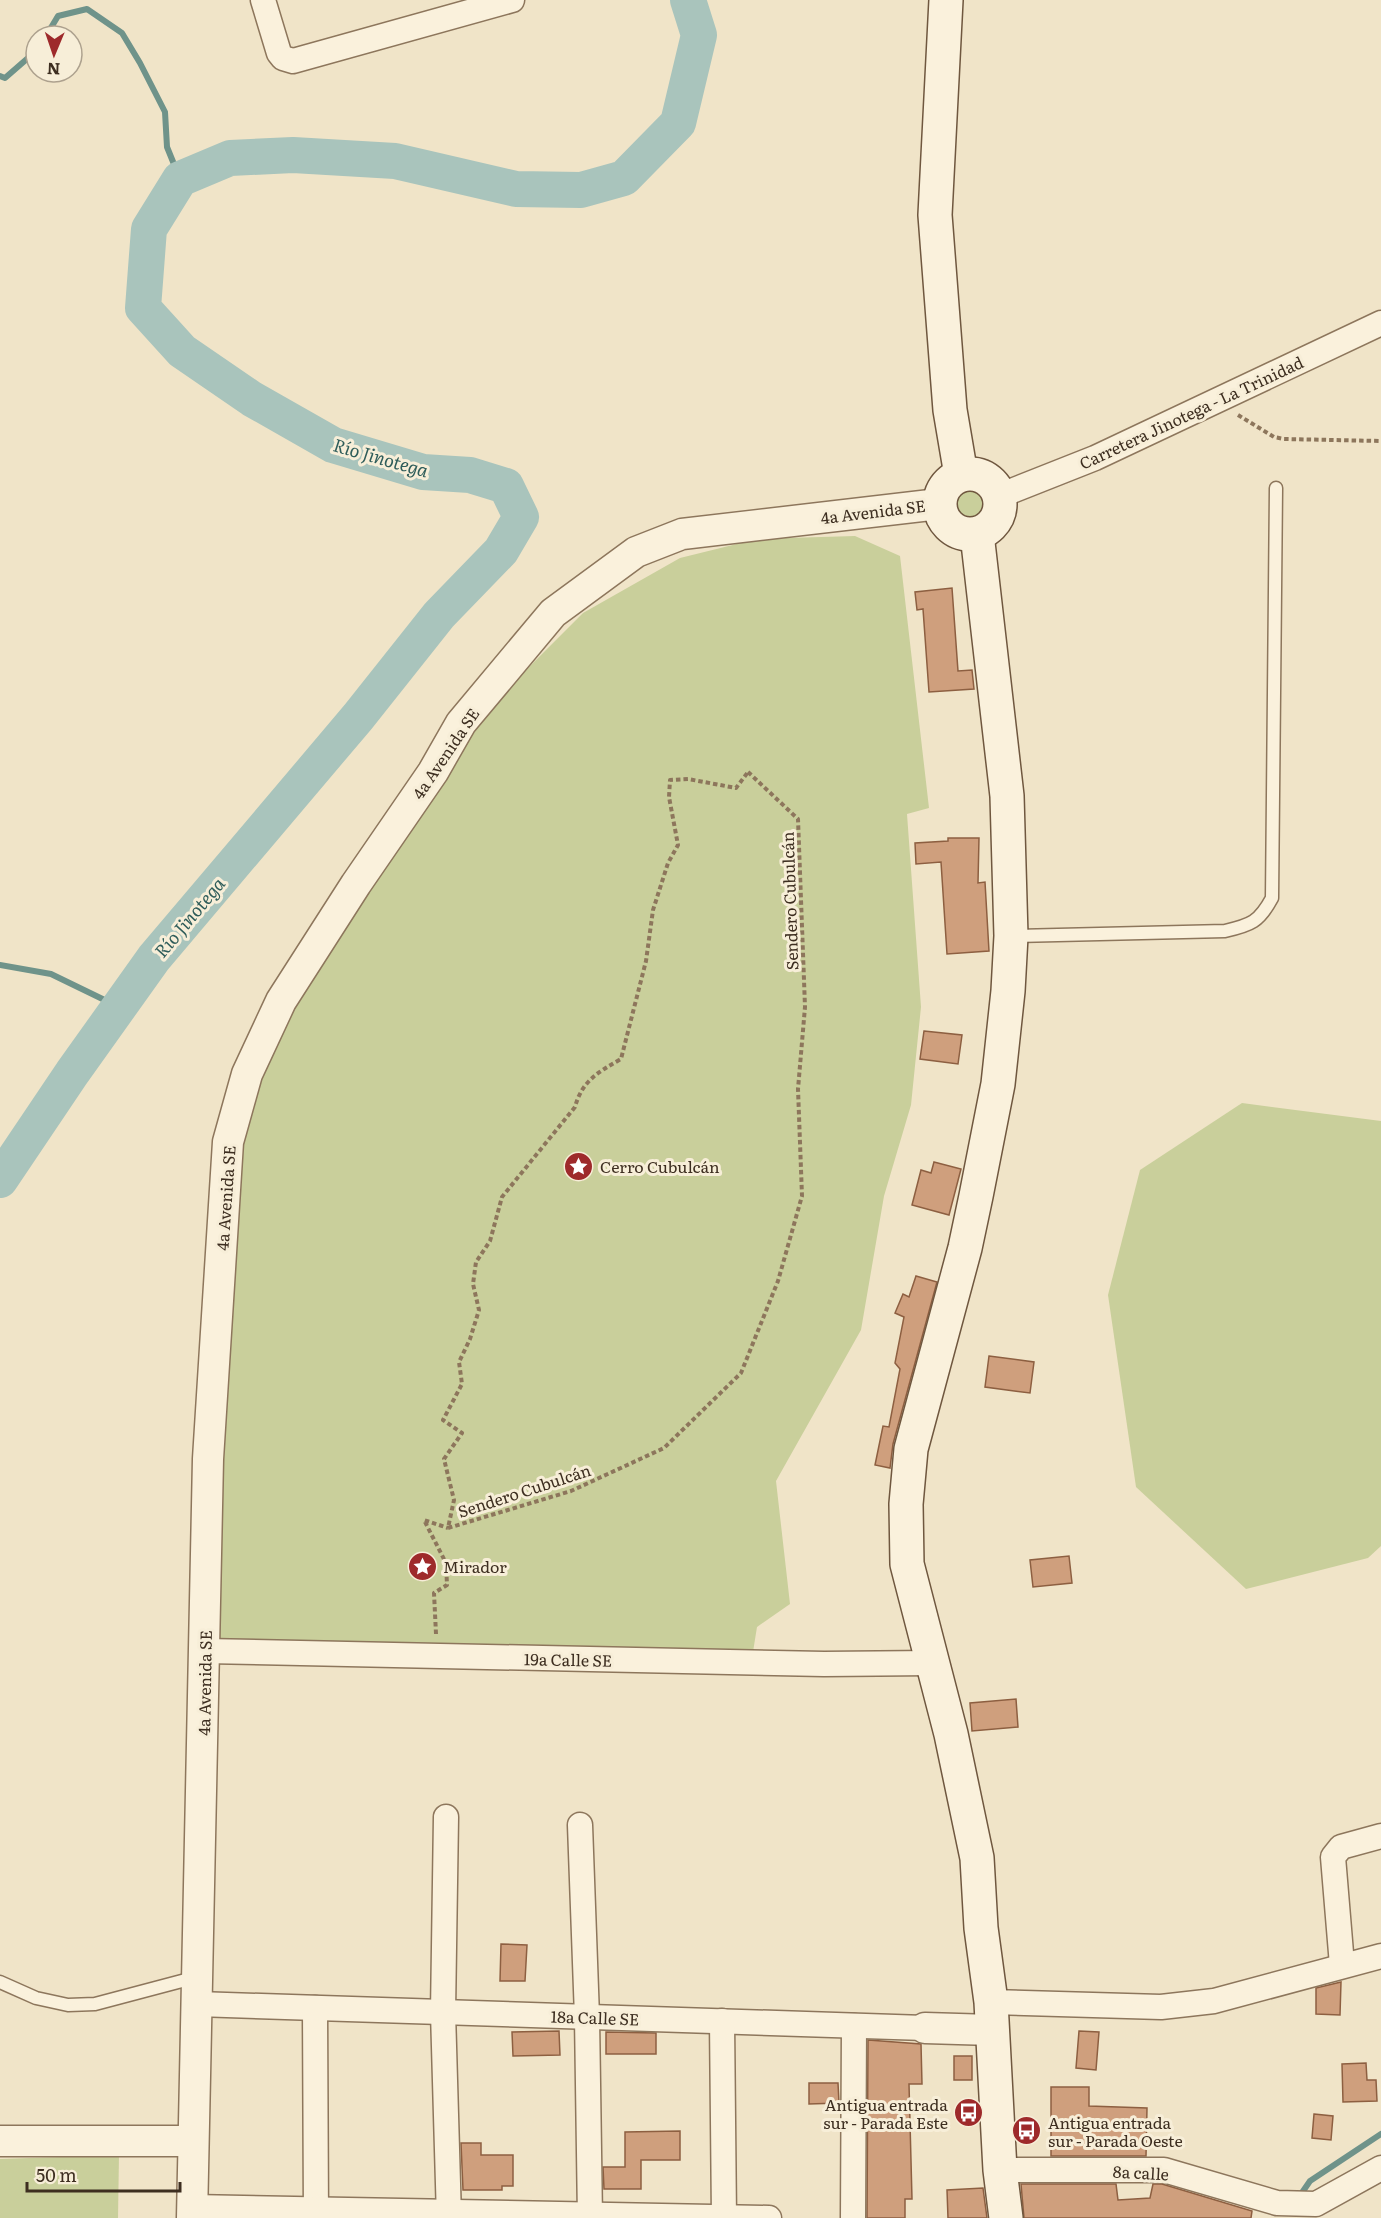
<svg xmlns="http://www.w3.org/2000/svg" width="1381" height="2218" font-family="Literata,serif">
<style>
.green{fill:#c9cf9b}
.lines{fill:none;stroke-linecap:round;stroke-linejoin:round}
.stream{stroke:#6f938a;stroke-width:6}
.river{stroke:#a9c4bc;stroke-width:36}
.building{fill:#cf9f7d;stroke:#8d5f41;stroke-width:1.5}
.service-casing{stroke:#8d765c;stroke-width:15}
.minor-casing{stroke:#8d765c;stroke-width:27}
.tertiary-casing{stroke:#8d765c;stroke-width:33}
.secondary-casing{stroke:#6f573f;stroke-width:36}
.path{stroke:#8d765c;stroke-width:4;stroke-dasharray:4.5 3;stroke-linecap:butt}
.service{stroke:#faf1dc;stroke-width:12}
.minor{stroke:#faf1dc;stroke-width:24}
.tertiary{stroke:#faf1dc;stroke-width:30}
.secondary{stroke:#faf1dc;stroke-width:33}
.labels{text-anchor:middle;dominant-baseline:central;stroke-width:6;stroke-linejoin:round;paint-order:stroke}
.street-label{font-size:16px;fill:#3d2e20;stroke:#f7eed8}
.poi-label{font-size:16px;fill:#3d2e20;stroke:#f7eed8;text-anchor:start}
.water-label{font-size:18px;font-style:italic;fill:#2f5d5a;stroke:#f7eed8}
</style>
<rect width="100%" height="100%" fill="#f0e4c8"/>
<!-- green -->
<g class="green">
<circle cx="969" cy="505" r="26"/>
<polygon points="855,536 900,556 929,808 907,814 921,1007 911,1105 884,1196 861,1330 776,1481 790,1604 757,1627 752,1658 207,1645 211,1459 249,1076 364,877 495,701 583,613 680,558 757,539"/>
<polygon points="1242,1103 1381,1121 1381,1546 1368,1558 1246,1589 1136,1487 1108,1295 1140,1170"/>
<polygon points="119,2155 118,2218 0,2218 0,2159"/>
</g>
<g class="lines">
<!-- stream -->
<g class="stream">
<polyline points="46,36 58,16 87,9 122,33 140,63 165,112 167,147 180,179"/>
<polyline points="0,76 5,78 36,51"/>
<polyline points="0,965 51,974 119,1007"/>
<polyline points="1299,2197 1310,2181 1381,2134"/>
</g>
<!-- river -->
<polyline class="river" points="0,1180 72,1073 154,958 358,717 439,615 501,551 521,517 506,486 470,475 423,472 333,445 252,399 182,351 143,308 149,229 180,179 230,158 293,155 395,161 516,189 581,190 624,178 678,123 699,35 688,0"/>
</g>
<!-- building -->
<g class="building">
<polygon points="952,588 958,671 972,670 974,689 929,692 923,609 917,610 915,592"/>
<polygon points="948,838 979,838 978,883 985,882 989,951 947,954 941,862 916,864 915,843 948,841"/>
<polygon points="924,1031 962,1035 958,1064 920,1059"/>
<polygon points="934,1162 961,1169 949,1215 912,1205 921,1170 931,1173"/>
<polygon points="916,1276 937,1282 893,1444 890,1468 875,1465 883,1426 889,1427 900,1369 895,1363 904,1317 895,1313 903,1294 909,1297"/>
<polygon points="989,1356 1034,1362 1030,1393 985,1387"/>
<polygon points="1069,1556 1072,1583 1033,1587 1030,1560"/>
<polygon points="1016,1699 1018,1727 972,1731 970,1703"/>
<polygon points="501,1944 527,1945 525,1981 500,1981"/>
<polygon points="1341,1982 1340,2015 1316,2014 1316,1988"/>
<polygon points="559,2031 560,2055 513,2056 512,2032"/>
<polygon points="1079,2031 1099,2032 1096,2070 1076,2068"/>
<polygon points="606,2032 656,2033 656,2054 606,2054"/>
<polygon points="868,2040 921,2044 922,2084 909,2084 912,2199 905,2199 905,2218 867,2218"/>
<rect x="954" y="2056" width="18" height="24"/>
<polygon points="1366,2063 1367,2080 1376,2080 1377,2101 1343,2102 1342,2064"/>
<polygon points="809,2083 838,2083 839,2103 809,2104"/>
<polygon points="1051,2087 1089,2087 1089,2106 1147,2108 1146,2156 1051,2156"/>
<polygon points="1314,2114 1333,2116 1331,2140 1312,2138"/>
<polygon points="680,2131 680,2160 641,2160 641,2189 604,2189 603,2167 625,2167 625,2132"/>
<polygon points="461,2143 481,2143 481,2155 513,2155 513,2186 502,2186 502,2190 463,2190"/>
<polygon points="1021,2184 1116,2184 1118,2200 1150,2198 1153,2184 1162,2184 1252,2211 1251,2218 1024,2218"/>
<polygon points="983,2188 987,2218 948,2218 947,2190"/>
</g>
<g class="lines">
<defs>
<g id="service">
<path d="M 1012,936 L 1225,931 C 1251,925 1259,922 1272,898 L 1276,488"/>
<polyline points="0,1982 36,1998 68,2005 95,2004 197,1977"/>
</g>
<g id="minor">
<polyline points="263,0 279,53 283,58 293,61 512,0"/>
<polyline points="999,496 1095,458 1381,323"/>
<polyline points="205,1651 824,1664 932,1663"/>
<polyline points="446,1817 443,2012 449,2218"/>
<polyline points="580,1825 587,2017 590,2218"/>
<polyline points="1342,1965 1333,1857 1341,1847 1381,1836"/>
<polyline points="991,2002 1161,2007 1214,2001 1381,1956"/>
<polyline points="197,2004 925,2028"/>
<polyline points="315,2008 316,2218"/>
<polyline points="722,2021 724,2218"/>
<polyline points="1000,2170 1164,2170 1277,2203 1316,2204 1381,2168"/>
<polyline points="192,2207 769,2218"/>
<polyline points="853,2218 854,2026"/>
</g>
<g id="tertiary">
<polyline points="925,2028 992,2030"/>
<polyline points="0,2141 192,2141"/>
<polyline points="192,2218 208,1459 228,1142 247,1074 281,1001 356,884 433,772 461,723 553,613 636,552 682,534 939,504"/>
</g>
<g id="secondary">
<polyline points="946,0 935,215 950,410 961,475"/>
<circle cx="970" cy="504" r="30"/>
<polyline points="977,534 1007,796 1011,936 1008,991 998,1084 976,1196 965,1248 911,1449 906,1504 907,1564 951,1734 977,1858 981,1928 991,2002 1000,2170 1006,2218"/>
</g>
</defs>
<!-- service casing -->
<use href="#service" class="service-casing"/>
<!-- minor casing -->
<use href="#minor" class="minor-casing"/>
<!-- tertiary casing -->
<use href="#tertiary" class="tertiary-casing"/>
<!-- secondary casing -->
<use href="#secondary" class="secondary-casing"/>
<!-- path -->
<g class="path">
<polyline points="1238,415 1274,437 1284,439 1381,441"/>
<path d="M 748,772 L 798,819 L 805,1007 L 798,1089 L 802,1196 L 778,1281 L 741,1373 L 664,1448 L 571,1491 L 448,1528 L 454,1500 L 444,1459 L 462,1433 L 443,1420 L 462,1384 L 459,1362 L 470,1339 L 479,1310 L 473,1284 L 476,1262 L 490,1241 L 502,1197 L 575,1107 C 582,1081 598,1072 621,1059 L 646,961 L 653,910 L 668,863 L 678,845 L 669,797 L 670,780 L 688,779 L 736,788 Z"/>
<polyline points="436,1634 434,1593 447,1585 446,1563 424,1520 448,1528"/>
</g>
<!-- service -->
<use href="#service" class="service"/>
<!-- minor -->
<use href="#minor" class="minor"/>
<!-- tertiary -->
<use href="#tertiary" class="tertiary"/>
<!-- secondary -->
<use href="#secondary" class="secondary"/>
</g>
<!-- icons -->
<defs>
<symbol id="sight-disc" viewBox="-11 -11 22 22"><circle r="9.5" fill="#9e2a2b" stroke="#f7eed8"/><path d="M0-6L1.8-2.2L6-1.7L2.9 1.2L3.7 5.4L0 3.3L-3.7 5.4L-2.9 1.2L-6-1.7L-1.8-2.2Z" fill="#fff"/></symbol>
<symbol id="bus-disc" viewBox="-11 -11 22 22"><circle r="9.5" fill="#9e2a2b" stroke="#f7eed8"/><path d="M-5-6H5V4H4V6H2V4H-2V6H-4V4H-5ZM-3.5-4V0h7V-4ZM-3.5 1.2v1.5H-2V1.2ZM2 1.2v1.5H3.5V1.2Z" fill="#fff"/></symbol>
</defs>
<g fill-rule="evenodd">
<use href="#sight-disc" x="562" y="1150" width="33" height="33"/>
<use href="#sight-disc" x="406" y="1550" width="33" height="33"/>
<use href="#bus-disc" x="952" y="2096" width="33" height="33"/>
<use href="#bus-disc" x="1010" y="2114" width="33" height="33"/>
</g>
<g class="labels">
<!-- street labels -->
<g class="street-label">
<text transform="translate(1191 412) rotate(-25)">Carretera Jinotega - La Trinidad</text>
<text transform="translate(873 511) rotate(-7)">4a Avenida SE</text>
<text transform="translate(445 753) rotate(-56)">4a Avenida SE</text>
<text transform="translate(789 901) rotate(-92)">Sendero Cubulcán</text>
<text transform="translate(225 1198) rotate(-86)">4a Avenida SE</text>
<text transform="translate(524 1490) rotate(-18)">Sendero Cubulcán</text>
<text transform="translate(568 1659) rotate(1)">19a Calle SE</text>
<text transform="translate(204 1683) rotate(-89)">4a Avenida SE</text>
<text transform="translate(595 2017) rotate(2)">18a Calle SE</text>
<text transform="translate(1141 2172) rotate(3)">8a calle</text>
</g>
<!-- poi labels -->
<g class="poi-label">
<text x="600" y="1166">Cerro Cubulcán</text>
<text x="443" y="1566">Mirador</text>
<text x="948" y="2104" text-anchor="end">Antigua entrada<tspan x="948" dy="18">sur - Parada Este</tspan></text>
<text x="1048" y="2122">Antigua entrada<tspan x="1048" dy="18">sur - Parada Oeste</tspan></text>
</g>
<!-- water labels -->
<g class="water-label">
<text transform="translate(381 457) rotate(16)">Río Jinotega</text>
<text transform="translate(189 917) rotate(-50)">Río Jinotega</text>
</g>
</g>
<!-- north arrow -->
<g transform="translate(54 54) rotate(182)"><circle r="28" fill="#f7eed8" stroke="#ada18e" stroke-width="1.5"/>
<path d="M0-4.5L10 22L0 15L-10 22Z" fill="#9e2a2b"/>
<text y="-9" font-size="16" font-weight="bold" text-anchor="middle" fill="#3d2e20">N</text>
</g>
<!-- scale -->
<path d="M27 2182v9h153v-9" fill="none" stroke="#3d2e20" stroke-width="3"/>
<text x="36" y="2182" font-size="18" fill="#3d2e20" stroke="#f7eed8" stroke-width="4.5" paint-order="stroke">50 m</text>
</svg>
